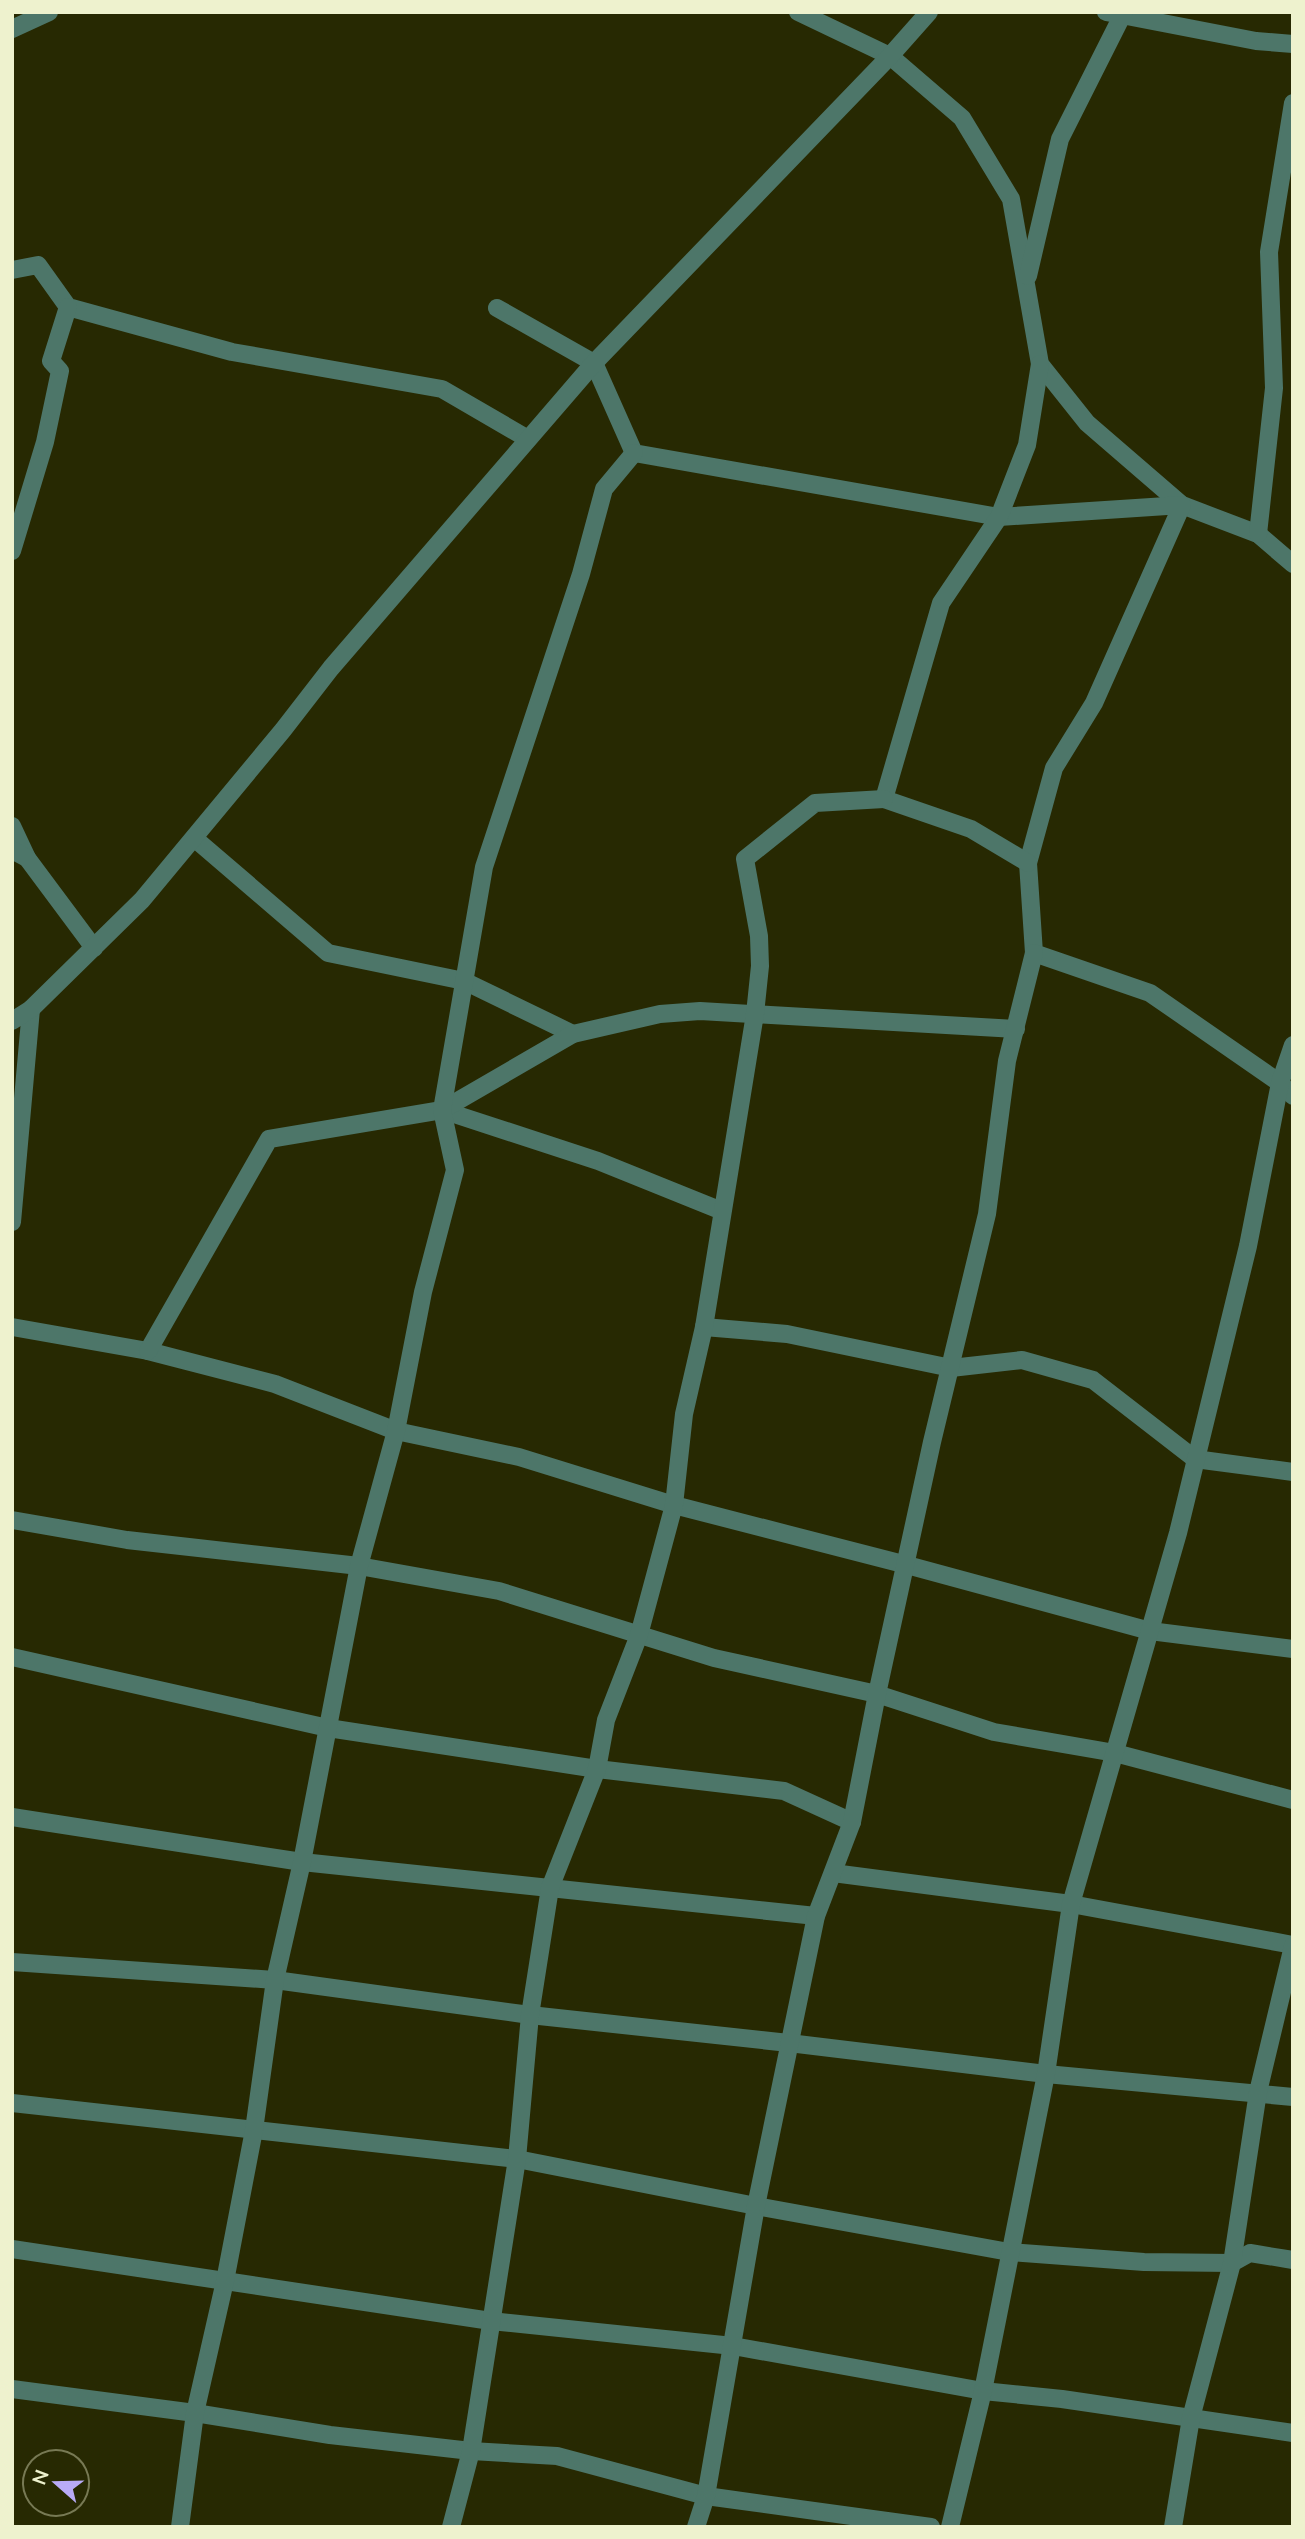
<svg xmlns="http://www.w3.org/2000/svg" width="1305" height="2539" font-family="Mulish,sans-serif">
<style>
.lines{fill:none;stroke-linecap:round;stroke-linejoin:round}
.minor{stroke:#4d7669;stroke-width:18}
.tertiary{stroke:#4d7669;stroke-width:18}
</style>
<rect width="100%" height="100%" fill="#272902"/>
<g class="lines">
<!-- minor -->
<g class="minor">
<polyline points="798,12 890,56 962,118 1011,199 1040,364 1087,423 1182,505 1258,534 1293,564"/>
<polyline points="1106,12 1256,41 1293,44"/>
<polyline points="12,29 49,12"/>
<polyline points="12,270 38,265 68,307 232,352 442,389 528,439"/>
<polyline points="1028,276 1060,139 1124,12"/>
<polyline points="497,308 594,363 634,453 999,517 1182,505 1094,703 1054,768 1028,863 1034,953 1150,993 1280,1083 1293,1096"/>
<polyline points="1258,534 1274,388 1269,252 1293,103"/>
<polyline points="12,551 45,442 60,371 51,361 68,307"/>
<polyline points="12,826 27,858"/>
<polyline points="194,838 328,953 464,981 573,1034"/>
<polyline points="12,850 27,858 94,948"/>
<polyline points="1028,863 971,829 884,799 941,603 999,517 1027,445 1040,364"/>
<polyline points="442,1110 598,1161 722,1211"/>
<polyline points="12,1222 31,1009"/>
<polyline points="12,1327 148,1351 275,1384 396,1431 519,1457 674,1505 907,1565 1150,1631 1293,1649"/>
<polyline points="704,1327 787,1334 951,1368 1022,1360 1093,1380 1195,1459 1293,1472"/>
<polyline points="148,1351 269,1139 442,1110 573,1034 660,1014 700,1011 1016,1029"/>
<polyline points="12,1520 127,1540 359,1566 499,1591 714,1658 877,1694 994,1732 1115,1753 1293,1800"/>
<polyline points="12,1657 328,1728 597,1769 784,1791 852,1822"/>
<polyline points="12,1817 302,1862 816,1916"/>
<polyline points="833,1873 1071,1904 1293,1945"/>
<polyline points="12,1962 275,1980 530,2015 789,2043 1046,2074 1293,2097"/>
<polyline points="12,2103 517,2159 756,2206 1009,2252 1144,2262 1232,2263 1250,2253 1293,2260"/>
<polyline points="12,2249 491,2321 733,2346 983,2391 1062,2399 1293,2433"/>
<polyline points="12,2389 195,2413 330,2435 471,2451 557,2456 706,2496 931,2527"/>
<polyline points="180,2527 195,2413 225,2281 254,2130 275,1980 302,1862 359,1566 396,1431 423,1292 455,1170 442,1110 484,867 581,574 604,489 634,453"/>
<polyline points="451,2527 471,2451 517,2159 530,2015 550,1888 597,1769 606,1720 639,1635 674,1505 684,1414 704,1327 755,1014 760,966 759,936 745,859 815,803 884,799"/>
<polyline points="696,2527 706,2496 756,2206 816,1916 852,1822 877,1694 932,1442 987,1214 1007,1061 1034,953"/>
<polyline points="950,2527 983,2391 1046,2074 1071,1904 1178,1533 1248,1246 1280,1083 1293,1045"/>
<polyline points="1173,2527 1191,2418 1232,2263 1258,2092 1293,1946"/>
</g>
<!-- tertiary -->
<polyline class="tertiary" points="12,1021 31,1009 142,900 283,730 331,668 594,363 890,56 929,12"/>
</g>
<!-- border -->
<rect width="1305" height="2539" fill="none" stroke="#eef2ce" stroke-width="28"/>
<!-- north arrow -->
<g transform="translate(56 2483) rotate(290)"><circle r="33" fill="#272902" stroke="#777954" stroke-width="2"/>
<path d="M0-5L12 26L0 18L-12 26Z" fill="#b9abf7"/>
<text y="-10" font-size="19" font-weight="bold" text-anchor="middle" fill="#eef2ce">N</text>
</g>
</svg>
